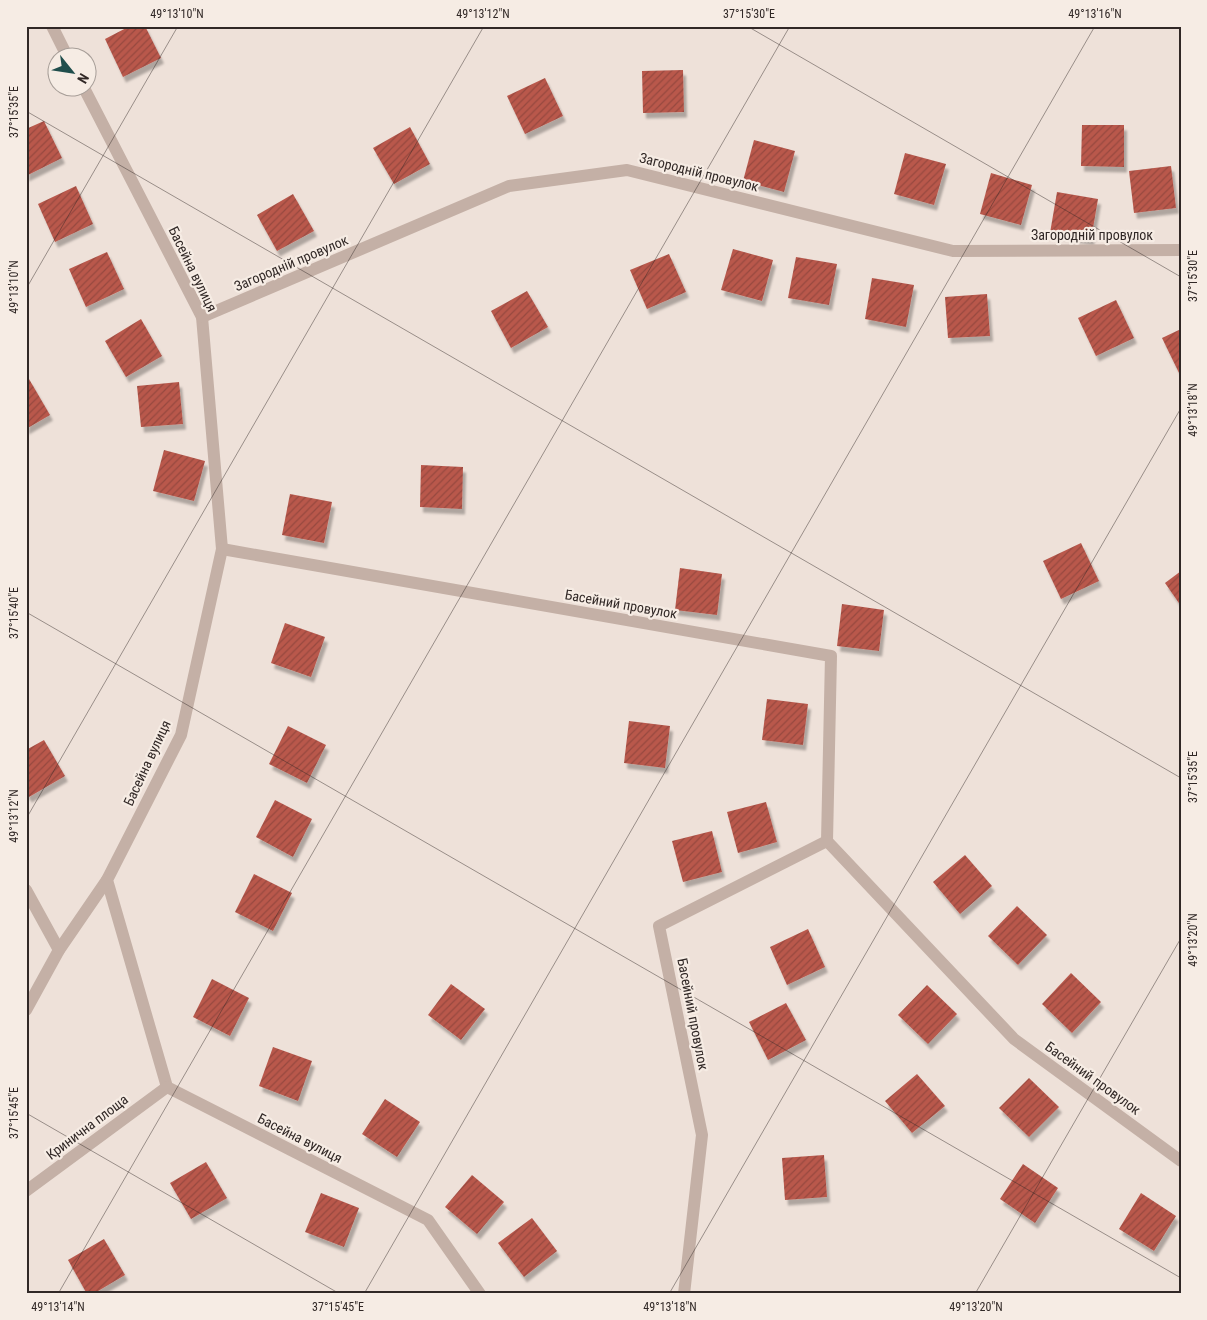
<svg xmlns="http://www.w3.org/2000/svg" width="1207" height="1320" font-family="'Roboto Condensed',sans-serif">
<style>
.building{fill:url(#building-hatch);filter:url(#shadow)}
.lines{fill:none;stroke-linecap:round;stroke-linejoin:round}
.street{stroke:#c4b0a6;stroke-width:12}
.ticks{fill:none;stroke:#312826;stroke-width:1;stroke-opacity:0.45}
.labels{text-anchor:middle;dominant-baseline:central;stroke-width:4.5;stroke-linejoin:round;paint-order:stroke}
.street-label{font-size:14px;fill:#312826;stroke:#f6ece4}
.neatline{fill:none;stroke:#312826;stroke-width:2}
.ticks-label{font-size:12px;text-anchor:middle;fill:#312826}
</style>
<defs>
<pattern id="building-hatch" width="6" height="6" patternUnits="userSpaceOnUse" patternTransform="scale(1.25)"><rect width="6" height="6" fill="#b9584c"/><path d="M-1 1l2-2M0 6l6-6M5 7l2-2" fill="none" stroke="#97493f"/></pattern>
<filter id="shadow"><feDropShadow dx="3" dy="5.5" stdDeviation="1" flood-color="#0004"/></filter>
</defs>
<rect width="100%" height="100%" fill="#eee1d9"/>
<!-- building -->
<g class="building">
<polygon points="130,26 145,26 161,58 123,77 105,39"/>
<polygon points="683,70 684,112 643,113 642,71"/>
<polygon points="545,78 563,116 525,134 507,96"/>
<polygon points="44,121 62,158 26,176 26,129"/>
<polygon points="1082,125 1124,125 1124,167 1081,166"/>
<polygon points="410,127 430,164 394,184 373,148"/>
<polygon points="754,140 795,151 784,192 743,181"/>
<polygon points="905,153 946,164 934,205 894,194"/>
<polygon points="1171,166 1176,208 1134,213 1129,171"/>
<polygon points="991,173 1032,185 1021,225 980,214"/>
<polygon points="76,186 93,224 55,242 38,204"/>
<polygon points="1057,192 1098,199 1091,240 1050,233"/>
<polygon points="293,194 314,231 277,251 257,215"/>
<polygon points="733,249 773,260 762,301 721,290"/>
<polygon points="107,252 124,289 86,307 69,269"/>
<polygon points="669,254 686,292 647,309 630,270"/>
<polygon points="796,257 837,264 829,305 788,298"/>
<polygon points="872,278 914,285 906,327 865,319"/>
<polygon points="527,291 548,327 511,348 491,311"/>
<polygon points="987,294 990,336 948,338 945,297"/>
<polygon points="1116,300 1134,338 1096,356 1078,318"/>
<polygon points="141,319 162,356 126,377 105,341"/>
<polygon points="1181,329 1181,377 1162,338"/>
<polygon points="29,379 50,415 26,429 26,381"/>
<polygon points="179,382 183,424 141,427 137,386"/>
<polygon points="164,450 205,461 194,501 153,491"/>
<polygon points="421,465 463,467 462,509 420,507"/>
<polygon points="290,494 332,502 324,543 282,535"/>
<polygon points="1081,543 1099,581 1061,599 1043,561"/>
<polygon points="680,568 722,574 717,615 675,610"/>
<polygon points="1181,571 1181,606 1165,583"/>
<polygon points="842,604 884,610 879,651 837,646"/>
<polygon points="285,623 325,637 311,677 271,663"/>
<polygon points="767,699 808,704 803,745 762,740"/>
<polygon points="629,721 670,726 665,768 624,763"/>
<polygon points="288,726 326,745 307,783 269,764"/>
<polygon points="44,740 65,776 29,797 26,793 26,750"/>
<polygon points="275,800 312,819 293,857 256,837"/>
<polygon points="766,802 777,842 738,853 727,812"/>
<polygon points="712,831 722,872 683,882 672,841"/>
<polygon points="965,855 992,886 960,914 933,882"/>
<polygon points="254,874 292,893 273,931 235,912"/>
<polygon points="1017,906 1047,935 1018,965 988,936"/>
<polygon points="808,929 825,967 787,985 770,947"/>
<polygon points="1071,973 1101,1002 1072,1033 1042,1004"/>
<polygon points="212,979 249,998 230,1036 193,1017"/>
<polygon points="451,984 485,1009 461,1040 428,1015"/>
<polygon points="927,985 957,1014 928,1044 898,1015"/>
<polygon points="786,1003 806,1040 768,1060 749,1022"/>
<polygon points="273,1047 312,1061 298,1101 259,1086"/>
<polygon points="917,1074 945,1106 912,1133 885,1101"/>
<polygon points="1029,1078 1059,1107 1029,1137 999,1108"/>
<polygon points="385,1099 420,1122 397,1157 362,1134"/>
<polygon points="824,1155 827,1197 785,1200 782,1158"/>
<polygon points="206,1162 227,1198 191,1219 170,1183"/>
<polygon points="1023,1164 1058,1188 1035,1223 1000,1199"/>
<polygon points="472,1175 504,1202 477,1234 445,1207"/>
<polygon points="321,1193 359,1208 344,1247 305,1232"/>
<polygon points="1141,1193 1176,1216 1154,1251 1119,1229"/>
<polygon points="532,1218 557,1251 524,1277 498,1243"/>
<polygon points="104,1239 125,1275 93,1294 87,1294 68,1260"/>
</g>
<g class="lines">
<!-- street -->
<g class="street">
<polyline points="52,26 68,58"/>
<polyline points="84,88 202,317 222,549 181,735 107,880 167,1087 428,1220 480,1294"/>
<polyline points="202,317 509,186 627,170 953,251 1181,250"/>
<polyline points="222,549 831,656 827,841 1014,1039 1181,1161"/>
<polyline points="26,890 59,950"/>
<polyline points="26,1010 59,950 107,880"/>
<polyline points="26,1191 167,1087"/>
<polyline points="684,1294 702,1135 659,926 827,841"/>
</g>
</g>
<!-- ticks -->
<path class="ticks" d="M 747,26 L 1181,277M 26,111 L 1181,778M 26,289 L 178,26M 26,612 L 1181,1278M 26,819 L 484,26M 26,1113 L 340,1294M 58,1294 L 790,26M 364,1294 L 1095,26M 669,1294 L 1181,408M 975,1294 L 1181,938"/>
<g class="labels">
<!-- street labels -->
<g class="street-label">
<text transform="translate(699 172) rotate(14)">Загородній провулок</text>
<text x="1092" y="235">Загородній провулок</text>
<text transform="translate(291 263) rotate(-23)">Загородній провулок</text>
<text transform="translate(193 269) rotate(64)">Басейна вулиця</text>
<text transform="translate(621 604) rotate(10)">Басейний провулок</text>
<text transform="translate(147 763) rotate(-65)">Басейна вулиця</text>
<text transform="translate(693 1014) rotate(79)">Басейний провулок</text>
<text transform="translate(1093 1078) rotate(36)">Басейний провулок</text>
<text transform="translate(87 1127) rotate(-37)">Кринична площа</text>
<text transform="translate(300 1138) rotate(27)">Басейна вулиця</text>
</g>
</g>
<!-- border -->
<rect width="1207" height="1320" fill="none" stroke="#f6ece4" stroke-width="55"/>
<!-- north arrow -->
<g transform="translate(72 72) rotate(120)"><circle r="24" fill="#f6ece4" stroke="#a79e98"/>
<path d="M0-4L9 19L0 12L-9 19Z" fill="#204e4c"/>
<text y="-8" font-size="14" font-weight="bold" text-anchor="middle" fill="#312826">N</text>
</g>
<rect x="28" y="28" width="1152" height="1264" class="neatline"/>
<g class="ticks-label">
<text x="177" y="18">49°13'10"N</text>
<text x="483" y="18">49°13'12"N</text>
<text x="749" y="18">37°15'30"E</text>
<text x="1095" y="18">49°13'16"N</text>
<text transform="translate(14 112) rotate(-90)" y="4">37°15'35"E</text>
<text transform="translate(1193 276) rotate(-90)" y="4">37°15'30"E</text>
<text transform="translate(14 287) rotate(-90)" y="4">49°13'10"N</text>
<text transform="translate(1193 410) rotate(-90)" y="4">49°13'18"N</text>
<text transform="translate(14 613) rotate(-90)" y="4">37°15'40"E</text>
<text transform="translate(1193 777) rotate(-90)" y="4">37°15'35"E</text>
<text transform="translate(14 816) rotate(-90)" y="4">49°13'12"N</text>
<text transform="translate(1193 940) rotate(-90)" y="4">49°13'20"N</text>
<text transform="translate(14 1113) rotate(-90)" y="4">37°15'45"E</text>
<text x="58" y="1311">49°13'14"N</text>
<text x="338" y="1311">37°15'45"E</text>
<text x="670" y="1311">49°13'18"N</text>
<text x="976" y="1311">49°13'20"N</text>
</g>
</svg>
